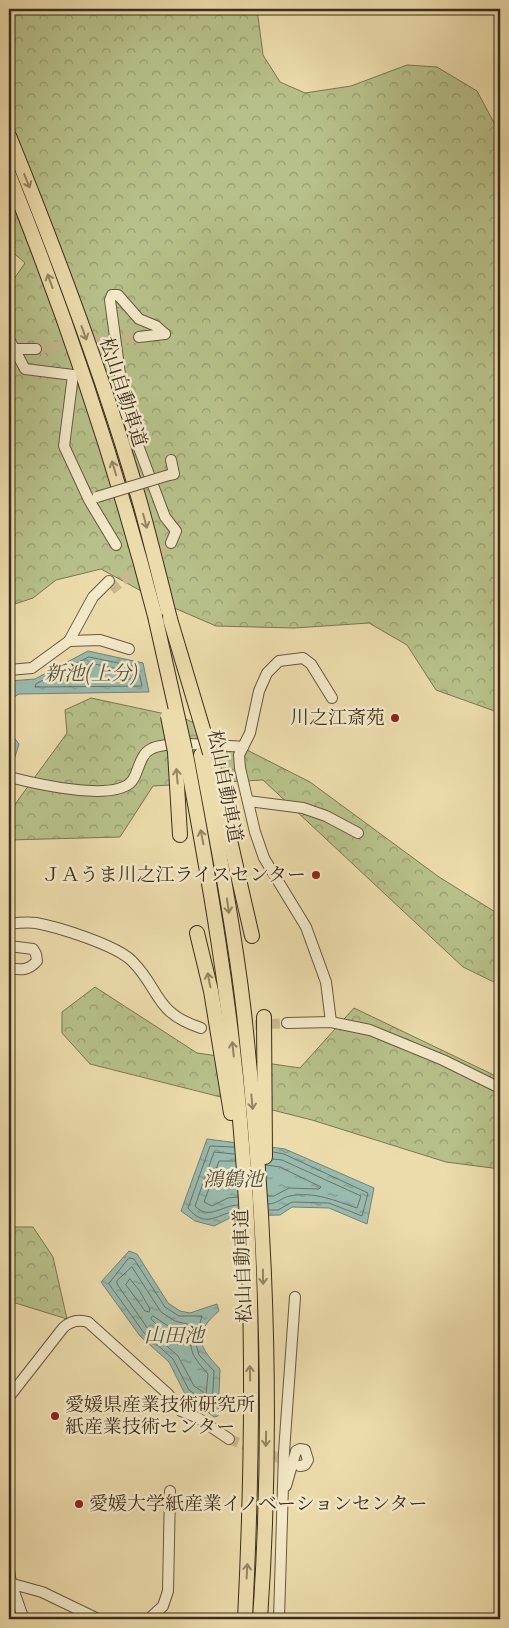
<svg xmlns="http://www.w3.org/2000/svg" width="509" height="1628" font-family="Cardo,'Noto Serif JP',serif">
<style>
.forest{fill:url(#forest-crowns);stroke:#797653}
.water{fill:url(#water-ripples);stroke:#738274}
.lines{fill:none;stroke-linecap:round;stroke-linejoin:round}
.shore{stroke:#6a7466;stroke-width:1}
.minor-tunnel{stroke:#c9b88e;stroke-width:10;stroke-dasharray:10 5;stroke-linecap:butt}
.minor-casing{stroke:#675840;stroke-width:12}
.highway-casing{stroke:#3b2d1c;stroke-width:16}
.minor{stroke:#f3e8c8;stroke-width:10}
.highway{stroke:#ecdbab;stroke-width:14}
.minor-bridge-casing{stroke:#675840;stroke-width:12;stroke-linecap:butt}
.highway-bridge-casing{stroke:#3b2d1c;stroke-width:16;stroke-linecap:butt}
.minor-bridge{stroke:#f3e8c8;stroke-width:10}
.highway-bridge{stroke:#ecdbab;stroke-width:14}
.oneway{stroke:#948464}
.poi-dot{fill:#8f2418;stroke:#f3e8c8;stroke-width:2}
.labels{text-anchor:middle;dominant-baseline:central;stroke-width:5;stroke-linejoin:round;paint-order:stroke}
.street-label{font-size:19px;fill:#3b2d1c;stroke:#f3e8c8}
.poi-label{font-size:19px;fill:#3b2d1c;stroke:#f3e8c8;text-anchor:end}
.water-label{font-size:20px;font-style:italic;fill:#525041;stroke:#f3e8c8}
</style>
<defs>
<pattern id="forest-crowns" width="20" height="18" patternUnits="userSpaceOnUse" patternTransform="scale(1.25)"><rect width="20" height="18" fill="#b7c08a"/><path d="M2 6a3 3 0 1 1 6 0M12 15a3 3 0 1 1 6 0" fill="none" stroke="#969c70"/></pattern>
<pattern id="water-ripples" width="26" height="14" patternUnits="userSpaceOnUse" patternTransform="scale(1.25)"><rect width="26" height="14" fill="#99baaf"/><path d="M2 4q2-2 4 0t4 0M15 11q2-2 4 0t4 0" fill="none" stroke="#7e988e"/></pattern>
</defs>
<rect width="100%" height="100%" fill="#ecdbab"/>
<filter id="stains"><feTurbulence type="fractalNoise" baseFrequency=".004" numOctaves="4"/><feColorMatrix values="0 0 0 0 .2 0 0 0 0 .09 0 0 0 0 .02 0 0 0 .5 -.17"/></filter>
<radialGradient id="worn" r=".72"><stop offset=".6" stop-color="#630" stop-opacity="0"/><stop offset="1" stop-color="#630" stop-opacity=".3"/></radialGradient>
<!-- forest -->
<g class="forest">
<polygon points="9,9 257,9 263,55 280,82 305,93 351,86 407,65 437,67 477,91 500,134 500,713 436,690 407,645 369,623 294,628 216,626 165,604 101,569 56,580 33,598 9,606 9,286 25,263 9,249"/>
<polygon points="91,698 184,718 310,782 439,877 500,915 500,985 463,967 263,780 153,786 120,837 9,840 9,809 13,807 67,733 65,710"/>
<polygon points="95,987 197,1053 300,1068 354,1008 500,1078 500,1169 446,1162 312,1120 90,1064 62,1033 62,1012"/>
<polygon points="9,1227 33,1227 53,1257 67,1319 9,1301"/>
</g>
<!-- water -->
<g class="water">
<polygon points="88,651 143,663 149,692 19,694 9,700 9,681 35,679"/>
<polygon points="9,731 19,744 14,760 9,759"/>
<polygon points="207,1139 285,1149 374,1188 367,1224 329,1208 292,1207 280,1215 234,1216 214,1226 195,1221 181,1211"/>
<path d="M 129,1251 L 137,1254 L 168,1303 L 180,1311 L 190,1313 L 217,1304 L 219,1311 C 192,1334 198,1346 220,1369 L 218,1416 L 214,1417 L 185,1394 L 169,1362 L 140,1336 L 101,1282 Z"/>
</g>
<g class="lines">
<!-- shore -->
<g class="shore">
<polygon points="89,657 138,667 142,686 35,687 36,684"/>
<polygon points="90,663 132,672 134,679 61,681 62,678"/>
<path d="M 234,1147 L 210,1146 L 188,1208 C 207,1231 218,1212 238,1211"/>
<path d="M 234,1154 L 214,1152 L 195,1206 C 209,1221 222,1205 238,1205"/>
<polyline points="235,1161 219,1161 204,1202 212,1206 228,1198 238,1197"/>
<polyline points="266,1165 280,1167 321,1187 319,1189 289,1188 274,1196 268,1196"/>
<path d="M 268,1204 C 278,1204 282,1197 290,1196 C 314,1191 336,1201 357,1208 L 361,1196 L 282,1160 L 273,1159"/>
<polyline points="269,1210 278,1210 292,1202 329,1203 362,1216 368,1193 284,1154 273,1152"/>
<polygon points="129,1258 134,1259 165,1307 179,1316 202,1316 195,1340 199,1355 214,1371 212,1407 189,1390 173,1359 144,1333 109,1284"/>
<path d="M 132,1267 L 161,1312 L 175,1321 L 191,1325 C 190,1353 190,1353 208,1374 L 206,1394 L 194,1386 L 178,1356 L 148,1329 L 117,1284 L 117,1281 Z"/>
<polygon points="130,1279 139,1290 150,1309 149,1312 145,1311 126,1285"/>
<polygon points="153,1316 171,1328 181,1331 181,1345 178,1345 151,1319"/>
</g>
<!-- minor-tunnel -->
<g class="minor-tunnel">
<polyline points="36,349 139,337"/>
<polyline points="111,590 171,543"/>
<polyline points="240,1026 287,1023"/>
<polyline points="229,1439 292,1463"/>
</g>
<defs>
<g id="minor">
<polyline points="165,334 156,326 139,319 118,295 112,295 110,300 125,411 165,517 176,531 171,543"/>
<polyline points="139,337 165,334"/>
<polyline points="9,339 25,369 73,375 64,446 89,500 116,545"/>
<polyline points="15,349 36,349"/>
<polyline points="169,475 174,474 171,460"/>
<polyline points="69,641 93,597 109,581"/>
<polyline points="9,670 32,668 69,641 100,640 129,649"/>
<path d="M 9,777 C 33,783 114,803 132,781 C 139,772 139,755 151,749 C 168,740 222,746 243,747"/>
<polyline points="248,801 303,808 326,816 358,833"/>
<path d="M 9,924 C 17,923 27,922 36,923 C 58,927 116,945 132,961 C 161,990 153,1012 201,1028"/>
<path d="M 9,946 L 33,949 L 36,954 L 37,961 C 28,971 21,970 9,968"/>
<polyline points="331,1022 326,982 306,927 264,858 255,832 240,768 239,755 250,733 259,691 267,673 279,661 303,658 311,664 332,698"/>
<polyline points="287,1023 331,1022 370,1030 443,1060 500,1088"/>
<path d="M 9,1397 L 63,1328 C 70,1321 78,1319 88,1322 L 168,1394 L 181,1411 L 198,1418 L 229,1439"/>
<polyline points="286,1486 296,1451 300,1449 305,1450 308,1460 305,1465 300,1466"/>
<polyline points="9,1570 11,1583 23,1617 26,1619"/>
<polyline points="9,1583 42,1592 98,1619"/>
<polyline points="149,1619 163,1606 168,1591 170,1491"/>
<polyline points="279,1619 284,1452 295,1297"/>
</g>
<g id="highway">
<path d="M 9,136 C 57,254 103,375 139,499 C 150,538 160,579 170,619"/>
<path d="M 9,175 C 67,319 116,466 155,616"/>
<path d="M 185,750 C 209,877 231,1004 241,1132 C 255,1294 253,1457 245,1619"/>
<polyline points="175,752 180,835"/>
<polyline points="210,753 252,936"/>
<path d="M 201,755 C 217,841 234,927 244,1013 C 266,1214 274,1418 260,1619"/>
<polyline points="197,933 211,991 231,1113"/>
<polyline points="264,1017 265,1157"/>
</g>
</defs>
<!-- minor casing -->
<use href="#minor" class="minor-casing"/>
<!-- highway casing -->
<use href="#highway" class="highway-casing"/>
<!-- minor -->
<use href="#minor" class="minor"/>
<!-- highway -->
<use href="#highway" class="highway"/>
<defs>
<polyline id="minor-bridge" points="97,497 169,475"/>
<g id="highway-bridge">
<polyline points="155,616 185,750"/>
<polyline points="170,619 210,753"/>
<polyline points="168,716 175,752"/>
</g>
</defs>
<!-- minor-bridge casing -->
<use href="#minor-bridge" class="minor-bridge-casing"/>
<!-- highway-bridge casing -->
<use href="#highway-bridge" class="highway-bridge-casing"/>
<!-- minor-bridge -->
<use href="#minor-bridge" class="minor-bridge"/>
<!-- highway-bridge -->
<use href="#highway-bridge" class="highway-bridge"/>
</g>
<!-- one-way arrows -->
<defs><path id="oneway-shaft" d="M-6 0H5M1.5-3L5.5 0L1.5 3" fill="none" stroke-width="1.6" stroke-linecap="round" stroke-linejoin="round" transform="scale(1.25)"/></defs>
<g class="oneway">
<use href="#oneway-shaft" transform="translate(27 181) rotate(68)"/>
<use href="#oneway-shaft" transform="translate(50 281) rotate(-110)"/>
<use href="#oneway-shaft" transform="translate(84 333) rotate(70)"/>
<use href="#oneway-shaft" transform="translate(114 468) rotate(-107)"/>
<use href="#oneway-shaft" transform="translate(145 521) rotate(75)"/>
<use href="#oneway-shaft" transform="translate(177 776) rotate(-95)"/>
<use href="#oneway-shaft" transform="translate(202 837) rotate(-101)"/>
<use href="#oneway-shaft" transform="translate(228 906) rotate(82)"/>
<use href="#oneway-shaft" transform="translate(209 980) rotate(-101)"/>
<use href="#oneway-shaft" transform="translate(233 1049) rotate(-96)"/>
<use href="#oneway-shaft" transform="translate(252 1102) rotate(85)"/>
<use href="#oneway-shaft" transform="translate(263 1277) rotate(89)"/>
<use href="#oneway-shaft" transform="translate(250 1373) rotate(-91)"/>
<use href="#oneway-shaft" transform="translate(266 1439) rotate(91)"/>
<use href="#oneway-shaft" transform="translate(247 1571) rotate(-87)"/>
</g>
<!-- markers -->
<g class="poi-dot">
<circle cx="395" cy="718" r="5"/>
<circle cx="316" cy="875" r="5"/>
<circle cx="55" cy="1416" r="5"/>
<circle cx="79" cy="1504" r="5"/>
</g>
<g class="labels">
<!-- street labels -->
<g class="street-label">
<text transform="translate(123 392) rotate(72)">松山自動車道</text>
<text transform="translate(225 786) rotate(79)">松山自動車道</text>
<text transform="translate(243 1266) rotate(-92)">松山自動車道</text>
</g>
<!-- poi labels -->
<g class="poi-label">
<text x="385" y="718">川之江斎苑</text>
<text x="306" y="875">ＪＡうま川之江ライスセンター</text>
<text x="65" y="1405" text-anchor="start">愛媛県産業技術研究所<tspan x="65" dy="22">紙産業技術センター</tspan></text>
<text x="89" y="1504" text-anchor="start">愛媛大学紙産業イノベーションセンター</text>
</g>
<!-- water labels -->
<g class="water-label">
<text x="91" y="673">新池(上分)</text>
<text x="233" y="1179">鴻鶴池</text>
<text x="174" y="1335">山田池</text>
</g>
</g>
<!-- margin -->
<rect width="509" height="1628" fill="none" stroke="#ecdbab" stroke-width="30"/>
<rect x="10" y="10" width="489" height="1608" fill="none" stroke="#3b2d1c" stroke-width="2.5"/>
<rect x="15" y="15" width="479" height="1598" fill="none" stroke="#3b2d1c"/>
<rect width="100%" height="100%" filter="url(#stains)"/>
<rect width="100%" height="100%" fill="url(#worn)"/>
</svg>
